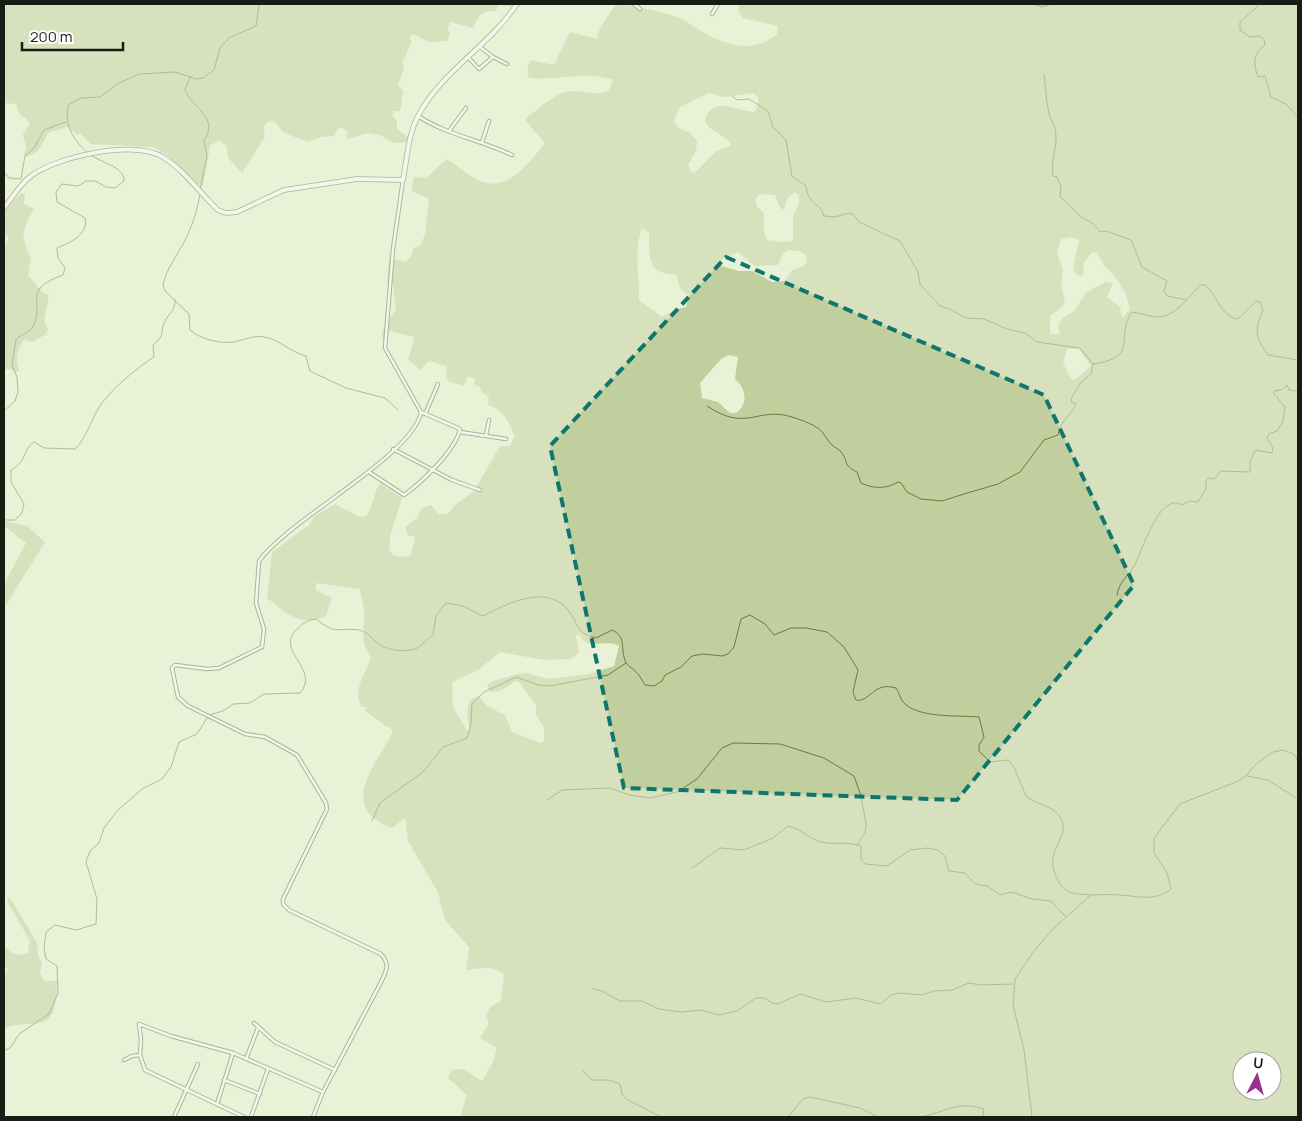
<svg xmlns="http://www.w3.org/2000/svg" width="1302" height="1121" font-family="Manrope,sans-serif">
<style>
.green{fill:#c1ce9e;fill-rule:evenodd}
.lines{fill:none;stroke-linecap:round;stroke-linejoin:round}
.stream{stroke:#6c7a41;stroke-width:1}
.street-casing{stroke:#646a54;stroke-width:4.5}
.secondary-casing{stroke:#646a54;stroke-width:5.5}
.street{stroke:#fff;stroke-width:2.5}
.secondary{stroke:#fff;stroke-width:4}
.marked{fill:none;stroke:#0f766e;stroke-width:4;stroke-dasharray:10 6;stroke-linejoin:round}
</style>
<rect width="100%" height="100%" fill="#e9f1d7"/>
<!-- green -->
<g class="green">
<path d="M 4,4 L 513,4 L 511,7 L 499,4 L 496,11 C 481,10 479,15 473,28 L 451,22 L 447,29 L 450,34 L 447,41 L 429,42 L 413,34 L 409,38 L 412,41 L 402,63 L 404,69 L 398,84 L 404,92 C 401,99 402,105 400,111 L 394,111 L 392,115 L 397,121 L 397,129 L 408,137 L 407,142 L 394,143 L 380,135 L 368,133 L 348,139 L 346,136 L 349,132 L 339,127 L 334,136 L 322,137 L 307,142 L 283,132 L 275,122 L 269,121 L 263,128 L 265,136 L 242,173 L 228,158 L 227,146 L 219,140 L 210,146 L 203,186 L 197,184 L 167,155 L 154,147 L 91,144 L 80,133 L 77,135 L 68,127 L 48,133 C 42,144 38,157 24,156 L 26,147 L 23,134 L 30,124 L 26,118 L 20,115 L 16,104 L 4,103 Z"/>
<path d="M 616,4 C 638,6 659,11 680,18 C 686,20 691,25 696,28 C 723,44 751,56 777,34 L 778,26 L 743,18 L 738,10 L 740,4 L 1298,4 L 1298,1117 L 460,1117 L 467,1095 L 448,1078 L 452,1070 L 464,1069 L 482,1081 L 493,1062 L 497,1048 L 480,1038 L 489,1023 L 486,1016 L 490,1007 L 501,1001 L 504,975 C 495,965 479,968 466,970 L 469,947 L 445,920 L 438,892 L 408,841 L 405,818 L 392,828 C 336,807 376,765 393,732 L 389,726 L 387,727 L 364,710 L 367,708 L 361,706 C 353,688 365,675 371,658 C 359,638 365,633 364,612 C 364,605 361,596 360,589 L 316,583 L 316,590 L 332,598 L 326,616 C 300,627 287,614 267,598 L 272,552 L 309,525 L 315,516 L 335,504 L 359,517 L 366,516 C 374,505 373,494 380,483 L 402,498 L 390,537 L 389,550 C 395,558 401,558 411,555 L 415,537 L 408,535 L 405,527 L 416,519 L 422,508 L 431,505 L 438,514 L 448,514 L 455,505 L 474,491 L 500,446 L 510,446 L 515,436 C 508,422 504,409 488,405 L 489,396 L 482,393 L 480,387 L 474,384 L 475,378 L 468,377 L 463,386 L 448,381 L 446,378 L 447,366 L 429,361 L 421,370 L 408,360 L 415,337 L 389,331 L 388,340 L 382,337 L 383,329 L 396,309 L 393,284 L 387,282 L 389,257 L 405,262 L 411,257 L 414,248 L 421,245 L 425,234 L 429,199 L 411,191 L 414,177 L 426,178 L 447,159 C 458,166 471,178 483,182 C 511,191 531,160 545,143 L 525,120 L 528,116 C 541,108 554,93 571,91 C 585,90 596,97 609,90 L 613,80 C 587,70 557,81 529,78 L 527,72 L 530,60 L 554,65 L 570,32 L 597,39 L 600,28 ZM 709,93 L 724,97 L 753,93 L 758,97 L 758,106 L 754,112 C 743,111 730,105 719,106 C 715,106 711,109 709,112 C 694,129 728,133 731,145 L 715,152 L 697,171 L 692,173 L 688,165 L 696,151 L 697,141 L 689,132 L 679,129 L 674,121 L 680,107 ZM 794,192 L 799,195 L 799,204 L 793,216 L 793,241 L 783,242 L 767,240 L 764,231 L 764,213 L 757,207 L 755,199 L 760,194 L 775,195 L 779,206 L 784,210 L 787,199 ZM 642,228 L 649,233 C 650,245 646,267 661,272 C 666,274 671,274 676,275 L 680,288 L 689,296 L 686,307 L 676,309 L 662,317 L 639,300 C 640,275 633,253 642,228 ZM 1071,237 L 1079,240 L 1073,270 L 1077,275 L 1083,276 L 1084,263 L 1091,253 L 1096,252 L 1105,267 L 1113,274 L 1126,294 L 1130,310 L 1122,318 L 1120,307 L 1107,297 L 1113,283 L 1105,282 L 1086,293 L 1074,311 L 1063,318 L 1058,325 L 1060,334 L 1050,334 L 1050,316 L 1062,307 L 1065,302 L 1061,283 L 1063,269 L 1057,254 L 1061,239 ZM 789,250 L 799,251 L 806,255 C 809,268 799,266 791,271 L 785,281 L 772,282 L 752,271 L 739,271 L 721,266 L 722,259 L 738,252 L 755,266 L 778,265 L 783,254 ZM 1067,349 L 1079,349 L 1091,366 L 1074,380 L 1070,377 L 1063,363 ZM 729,355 L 738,357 L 735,379 C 746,388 749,404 736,413 L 730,413 L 718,402 L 702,398 L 700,383 L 721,359 ZM 576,635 L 580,635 C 587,652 606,638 619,646 L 614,666 L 589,674 L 548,679 L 526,673 L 517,674 L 490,682 L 487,687 L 490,692 L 500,691 L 516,681 L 519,682 L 536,705 L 536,714 L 544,728 L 544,741 L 541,743 L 512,732 L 505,715 L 487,706 L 479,696 L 470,700 L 467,713 L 469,728 L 467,731 L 466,729 L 453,707 L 452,682 L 478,670 L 500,652 L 545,660 L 571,659 L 579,653 ZM 1242,1061 L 1272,1061 L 1272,1091 L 1242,1091 Z"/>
<path d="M 21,193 L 25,195 L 24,204 L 34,209 L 28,219 L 23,234 L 26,248 L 31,257 L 28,275 L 43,293 L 49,295 L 44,321 L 48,329 L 46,334 L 33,342 L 24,340 C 17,349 15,359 19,370 L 16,373 L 11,369 L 4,369 L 4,249 L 9,237 L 4,233 L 4,209 L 6,210 Z"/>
<polygon points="4,521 27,526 45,542 4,608 4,584 26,543 4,526"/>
<path d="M 8,898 L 11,899 L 37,943 L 38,956 L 42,962 L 40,973 L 44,981 L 57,981 C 56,1037 41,1017 4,1028 L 4,976 L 8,969 L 4,966 L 4,946 C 12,954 17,957 28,953 L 30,941 L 7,901 Z"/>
</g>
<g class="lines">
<!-- stream -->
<g class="stream">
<polyline points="1034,4 1041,7 1052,4"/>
<path d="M 1257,4 L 1258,6 L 1240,22 L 1240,30 L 1250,37 L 1259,36 L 1264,39 L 1265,45 C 1253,54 1253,63 1258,77 L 1265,76 L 1271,97 L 1286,104 L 1298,117"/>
<path d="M 1044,74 C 1046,87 1046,101 1049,114 C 1050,119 1054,124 1055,129 C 1059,145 1050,160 1053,176 L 1057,177 L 1061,187 L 1060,197 C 1068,202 1071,208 1078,214 C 1086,222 1093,220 1100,232 L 1106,231 L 1131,240 L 1142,267 L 1167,281 L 1164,291 L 1167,296 L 1187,300"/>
<path d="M 191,76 L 185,89 C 189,106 221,118 204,140 L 207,156 L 200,190"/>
<path d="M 732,96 L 737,100 L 749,99 L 768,111 L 773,127 L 786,140 L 792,176 L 806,186 C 808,205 820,202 824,216 L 835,217 L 849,213 L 854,215 L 859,222 L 900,241 L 918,272 L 920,284 L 940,306 L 950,309 L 966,318 L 984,319 L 1007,329 L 1025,333 L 1037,342 L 1080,348 L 1093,364 C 1141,357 1114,338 1132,312 C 1140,313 1148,316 1156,317 C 1174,318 1189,297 1200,285 L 1205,285 C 1217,294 1221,317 1238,319 L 1256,301 L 1260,302 L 1263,310 C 1254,331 1255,337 1268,355 L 1298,360"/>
<path d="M 88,153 C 73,141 63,123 69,104 L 81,98 L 100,97 L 119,83 L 139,74 L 175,72 L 196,79 L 203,78 L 214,70 L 220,48 L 229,38 L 256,26 L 259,4"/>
<polyline points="4,172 9,178 21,179 25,156 34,148 44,130 66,122"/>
<path d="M 200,194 C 197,211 192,227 184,242 C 177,256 166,269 163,285 L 165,291 L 189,314 L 190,330 C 200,339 220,344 234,342 C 244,340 253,335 264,337 C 281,340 290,352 306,356 L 310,371 L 346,388 L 385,398 L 398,410"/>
<path d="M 707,406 C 747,433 757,406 792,417 C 801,420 817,425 823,433 C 826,437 828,441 832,445 C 835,448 839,449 841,452 C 849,461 842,465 857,472 L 861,483 C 873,489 887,489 898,482 L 901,483 L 907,492 L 921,499 L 942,501 L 964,494 L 998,484 L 1020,472 L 1044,440 L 1058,435 C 1061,418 1073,415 1076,403 L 1072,403 L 1071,399 L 1081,382 L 1091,374 L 1093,364"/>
<path d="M 4,411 L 15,401 L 18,392 L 17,377 L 12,365 L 16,340 C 21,333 30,334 34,325 C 44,299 22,290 63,275 L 65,268 L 58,258 L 57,248 C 69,243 89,235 85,218 L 57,202 L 56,192 L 62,184 L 78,186 L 86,181 L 95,181 L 106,187 L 115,188 L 124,181 C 124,166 101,163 91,155"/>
<path d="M 4,520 L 15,520 L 22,513 L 24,504 L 11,482 L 11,470 C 28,461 23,448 34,442 L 44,448 L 75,449 C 88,436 91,418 102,403 C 114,387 137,368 154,357 L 153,345 C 167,334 159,332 165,321 C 170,312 175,311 175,300"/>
<path d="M 1117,595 C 1120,580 1127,578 1134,566 C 1142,553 1159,491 1182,505 L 1190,501 L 1198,502 L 1206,489 L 1206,481 L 1209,478 L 1214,479 L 1221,471 L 1250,472 L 1250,462 L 1255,450 L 1272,453 L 1273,448 L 1267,438 L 1269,434 L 1277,431 L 1283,421 L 1285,407 L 1274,394 L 1274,391 L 1281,390 L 1287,385 L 1289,390 L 1298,391"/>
<polyline points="1247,776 1268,780 1298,799"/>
<polyline points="547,800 562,790 609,788 630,795 650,798 677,792 697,779 722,748 733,743 780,744 824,758 854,776 861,796 866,824 865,833 857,845"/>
<polyline points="372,821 380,803 423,772 443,747 467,738 471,724 472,704 484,692 516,677 538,685 550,686 608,675 626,663"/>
<path d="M 692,868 L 720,848 L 744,850 L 773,838 L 788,826 C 802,829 809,839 821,842 C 834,845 848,841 861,846 L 861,859 L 865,864 L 887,866 L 910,850 L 928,848 L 938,850 L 945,856 L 949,871 L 965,873 L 975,884 L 987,886 L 1000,895 L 1011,892 L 1032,899 L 1051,901 L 1065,916"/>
<polyline points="593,989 602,991 620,1001 642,1001 659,1009 681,1012 701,1010 719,1015 737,1011 756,998 764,998 772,1003 778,1004 800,994 826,1002 856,998 881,1004 891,995 900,993 922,995 934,991 952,990 969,983 981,985 1013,984"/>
<path d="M 4,1051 L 11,1047 L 19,1034 L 49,1014 L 58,993 L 57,966 L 46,959 L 44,949 L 46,932 L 55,925 L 76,930 L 96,924 L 97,899 L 86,862 L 90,851 L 99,843 L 104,828 L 117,811 L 142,789 L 162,779 L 171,767 L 179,742 L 197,734 L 209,715 L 223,711 L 233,704 L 250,703 L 264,694 L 300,693 C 321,670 275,651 296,630 C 303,624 306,620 316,619 C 338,636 336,627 359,630 C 365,631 370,636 375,641 C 385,650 402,653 415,649 C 421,647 427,639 433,635 L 436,616 L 446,603 L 463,606 L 483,616 C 507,604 546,583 568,610 C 580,625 574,632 596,638 L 612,630 C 627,637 620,647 625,660 C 627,667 632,667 636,672 C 640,675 642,681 645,685 L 654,686 L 662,681 L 665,675 L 681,667 L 692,656 L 703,654 L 722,656 L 728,654 L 734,647 L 741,619 L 750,615 L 765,624 L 774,635 L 791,628 L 806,628 L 827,632 L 844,647 L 858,670 L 853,692 L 856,700 C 870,703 873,681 896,688 C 899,692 900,698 903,702 C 918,719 960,715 979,717 L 984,737 L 979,745 L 979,751 L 990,762 L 1008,760 L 1014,767 L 1026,796 C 1037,805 1054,805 1061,819 C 1071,836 1045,849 1055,874 C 1064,895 1070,893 1091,895"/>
<polyline points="583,1071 592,1080 609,1080 620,1084 622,1094 626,1099 661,1117"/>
<polyline points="788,1117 803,1099 810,1097 860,1108 878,1117"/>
<path d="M 921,1117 C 947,1112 956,1100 984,1109 L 983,1117"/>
<path d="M 1032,1117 L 1024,1050 L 1013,1005 L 1015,979 L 1033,952 L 1054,928 L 1091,895 C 1100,895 1110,894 1119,895 C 1139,896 1154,902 1171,889 L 1167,873 L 1154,853 L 1154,838 L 1180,804 L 1236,782 L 1246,776 L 1257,763 L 1273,752 L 1283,750 L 1294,754 L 1298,761"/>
</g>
<defs>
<g id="street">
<polyline points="634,4 640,9"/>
<polyline points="712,14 718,4"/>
<polyline points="468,57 479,69 493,57 480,47"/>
<polyline points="493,57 507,64"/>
<path d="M 418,116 C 447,135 481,140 512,155"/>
<polyline points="449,131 466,108"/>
<polyline points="482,142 489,121"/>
<polyline points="426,412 438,384"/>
<polyline points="460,432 506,439"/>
<polyline points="486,435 489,420"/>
<polyline points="393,449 452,480 480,490"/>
<path d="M 369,472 L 404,495 C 421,483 456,450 460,429 L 421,412"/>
<polyline points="254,1023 275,1042 335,1070"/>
<polyline points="140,1055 141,1040 139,1024 171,1036 233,1053 323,1092"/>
<polyline points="246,1059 258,1028"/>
<polyline points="124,1060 132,1056 140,1055 145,1070 244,1117"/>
<polyline points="224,1080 260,1094"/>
<polyline points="217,1104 233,1053"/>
<polyline points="174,1117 198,1064"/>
<polyline points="251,1117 268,1069"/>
<path d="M 313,1117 L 323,1092 L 380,984 C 386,972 391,965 381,954 L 289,910 L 283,904 L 283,899 L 327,809 L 326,803 L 297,755 L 265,737 L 245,734 L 188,706 L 178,697 L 172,668 L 175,665 L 207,669 L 219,668 L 262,647 L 264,629 L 256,603 L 259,561 C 289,519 414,455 421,412 L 385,348 L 393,249 L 403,180"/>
</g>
<path id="secondary" d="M 4,208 C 12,198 20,184 31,176 C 56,157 134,139 163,157 C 184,170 200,193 218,210 L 226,213 L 237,212 L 284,190 L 357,179 L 403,180 C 407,159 408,135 418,116 C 442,71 489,46 517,4"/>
</defs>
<!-- street casing -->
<use href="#street" class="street-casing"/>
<!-- secondary casing -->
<use href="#secondary" class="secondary-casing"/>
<!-- street -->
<use href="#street" class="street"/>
<!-- secondary -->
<use href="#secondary" class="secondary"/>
</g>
<!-- marked area -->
<path d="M0 0H1302V1121H0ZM 726,257 L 1044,395 L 1134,585 L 957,800 L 624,788 L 550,446 Z" fill="#e9f1d7" fill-opacity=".55" fill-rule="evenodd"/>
<path class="marked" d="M 726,257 L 1044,395 L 1134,585 L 957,800 L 624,788 L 550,446 Z"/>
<!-- border -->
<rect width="1302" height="1121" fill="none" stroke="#191c12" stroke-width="10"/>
<!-- north arrow -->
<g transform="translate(1257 1076) rotate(6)"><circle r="24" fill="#ffffff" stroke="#a3a4a0"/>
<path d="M0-4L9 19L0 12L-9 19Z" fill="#9b3091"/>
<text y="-8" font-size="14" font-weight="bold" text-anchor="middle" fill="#191c12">U</text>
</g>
<!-- scale -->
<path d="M22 42v8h101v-8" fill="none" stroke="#191c12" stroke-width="2.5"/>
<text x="30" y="42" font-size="15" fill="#191c12" stroke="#ffffff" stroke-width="4" paint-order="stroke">200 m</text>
</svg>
